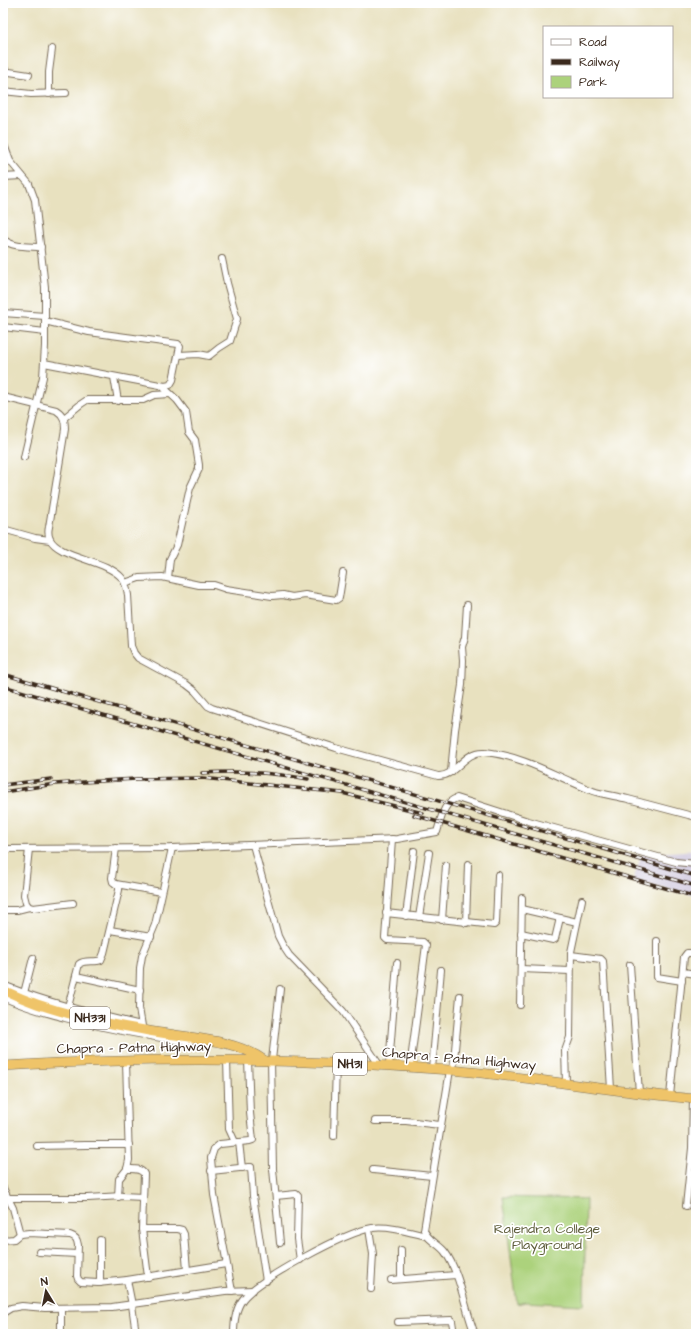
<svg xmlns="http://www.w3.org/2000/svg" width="699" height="1337" font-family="'Architects Daughter',sans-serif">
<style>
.industrial{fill:#c8bfd8}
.green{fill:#acd27c;stroke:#747e4d}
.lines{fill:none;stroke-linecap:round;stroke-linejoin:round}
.minor-casing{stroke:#786a56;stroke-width:8}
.highway-casing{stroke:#786a56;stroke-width:10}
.minor{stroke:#fff;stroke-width:6}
.highway{stroke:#efc469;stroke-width:9}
.rail-casing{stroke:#3b2a1e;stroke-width:3.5}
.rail{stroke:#fff;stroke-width:2;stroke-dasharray:6;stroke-linecap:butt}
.labels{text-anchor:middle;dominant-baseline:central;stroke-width:3.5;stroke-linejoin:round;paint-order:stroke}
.shield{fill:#fff;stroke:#766a62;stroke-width:1}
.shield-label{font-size:13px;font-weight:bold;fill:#3b2a1e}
.street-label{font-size:14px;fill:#3b2a1e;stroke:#fff}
.park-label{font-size:14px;fill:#5d5c3a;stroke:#fff}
</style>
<rect width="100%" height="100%" fill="#fff"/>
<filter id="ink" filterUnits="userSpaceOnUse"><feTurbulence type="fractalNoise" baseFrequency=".025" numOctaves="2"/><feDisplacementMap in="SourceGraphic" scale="8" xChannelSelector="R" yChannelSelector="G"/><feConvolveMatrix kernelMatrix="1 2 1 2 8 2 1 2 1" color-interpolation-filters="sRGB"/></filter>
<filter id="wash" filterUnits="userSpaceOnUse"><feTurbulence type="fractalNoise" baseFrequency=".012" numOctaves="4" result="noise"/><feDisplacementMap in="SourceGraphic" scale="16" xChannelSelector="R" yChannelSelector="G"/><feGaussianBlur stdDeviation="0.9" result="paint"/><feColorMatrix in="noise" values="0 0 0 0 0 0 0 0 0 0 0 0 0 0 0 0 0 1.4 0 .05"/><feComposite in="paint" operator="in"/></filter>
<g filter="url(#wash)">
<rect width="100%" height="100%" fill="#e8e1bf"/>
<!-- industrial -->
<polygon class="industrial" points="696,850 696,896 633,880 642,854"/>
<!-- green -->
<polygon class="green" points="503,1197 586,1199 584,1305 525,1302 517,1304"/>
</g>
<g filter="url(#ink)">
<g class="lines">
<defs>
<g id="minor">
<polyline points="3,71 29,75"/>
<polyline points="3,91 31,94 66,93"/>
<polyline points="49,94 49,72 52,49"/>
<polyline points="3,142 10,161 29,184 35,200 45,287 45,346 43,377 24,457"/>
<polyline points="3,177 22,176"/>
<path d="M 3,239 C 13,248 28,246 41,247"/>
<polyline points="3,313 45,316"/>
<polyline points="3,327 45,332"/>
<polyline points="179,355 198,354 209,356 219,348 230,341 237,319 227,283 222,259"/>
<polyline points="44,363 165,386 170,385 173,380 180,346 178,344 89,332 45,321"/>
<polyline points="114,377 118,401"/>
<polyline points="162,386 177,400 186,412 189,432 195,440 199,465 199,469 190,488 177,545 170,559 168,578"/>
<path d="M 3,397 L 56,410 C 64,415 65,421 65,429 L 49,527 C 48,531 48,535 50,539 C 58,557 107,560 122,578 C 126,583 127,589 128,595 L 131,646 L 134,653 L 138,658 L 186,684 L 195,691 L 208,706 L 212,708 L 336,748 L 438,776 C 456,777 463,751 485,752 C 524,756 557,777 593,791 C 604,795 617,796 628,799 C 651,805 674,811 696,817"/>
<polyline points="64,418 81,404 87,400 143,400 154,395 170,394"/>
<polyline points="3,529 35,538 50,540"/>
<polyline points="125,583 139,578 162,577 199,585 214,585 226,589 272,596 283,595 292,597 305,595 336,600 339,598 343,573"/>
<polyline points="451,772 455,730 462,685 463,660 462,647 465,637 467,605"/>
<polyline points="392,839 385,938 387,940 423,942 426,945 410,1068"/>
<polyline points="253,845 278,936 283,946 289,955 343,1011 380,1066"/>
<path d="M 3,849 L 172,848 L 397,839 L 437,832 C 441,820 443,802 457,798 L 525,820 L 676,862 L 696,864"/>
<polyline points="29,849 24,895 26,903 29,907 33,908 73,903"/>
<polyline points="116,884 161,892"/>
<polyline points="522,909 577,922"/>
<polyline points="3,910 17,910 29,907"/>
<polyline points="386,913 494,925 496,923 498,875"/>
<polyline points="406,916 414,851"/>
<polyline points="419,917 429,853"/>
<polyline points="442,920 446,865"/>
<polyline points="466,923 468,864"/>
<polyline points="110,930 151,937"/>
<polyline points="521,933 553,940 555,939 560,918"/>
<polyline points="657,941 657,977 682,981"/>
<polyline points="571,955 601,959 603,961 611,1089"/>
<polyline points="630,965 639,1093"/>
<polyline points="521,969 570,971"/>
<polyline points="683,972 696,974"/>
<polyline points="76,976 140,990"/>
<path d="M 3,985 C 48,1003 94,1014 141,1025"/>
<polyline points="24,993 33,958"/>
<path d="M 3,997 C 23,1007 44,1012 65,1018 C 103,1028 141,1035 180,1041 L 191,1041"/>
<polyline points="520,1005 522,898"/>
<path d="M 68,1007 L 79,964 C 85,959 94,963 101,960 L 104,953 L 119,890 L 119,886 L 113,882 L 112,878 L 116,848"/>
<polyline points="142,1026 139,1008 140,968 142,956 155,925 172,848"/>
<polyline points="227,1060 229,1129 235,1142"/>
<polyline points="271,1060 273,1169 280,1243"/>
<polyline points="272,1060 280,989"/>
<polyline points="389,1066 397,963"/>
<polyline points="432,1069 441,970"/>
<path d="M 450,1070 L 424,1230 C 427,1240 439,1244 445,1252 C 460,1272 465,1310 475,1334"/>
<polyline points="453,1071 460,996"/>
<polyline points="566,1083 565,1051 570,1037 571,952 582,900"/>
<polyline points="670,1096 684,957 687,953 696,953"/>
<polyline points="375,1121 406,1121 440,1125"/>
<polyline points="334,1136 336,1063"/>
<polyline points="239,1142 242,1168"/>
<polyline points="37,1146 86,1145 129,1145"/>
<path d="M 127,1169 C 133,1169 141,1168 144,1174 L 142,1229 L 148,1277"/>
<polyline points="373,1170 432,1176"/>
<polyline points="211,1171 249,1167 251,1167 253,1196 266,1281"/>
<polyline points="3,1188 13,1208 20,1234"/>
<polyline points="276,1196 296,1194 298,1196 297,1239 300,1260"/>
<polyline points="118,1197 119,1179 127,1169 129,1160 126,1062"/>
<polyline points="7,1198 88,1198 122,1196 143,1197"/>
<polyline points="686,1206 692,1148 693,1098"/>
<polyline points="142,1229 178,1229 182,1230 184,1234 187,1270"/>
<polyline points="369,1229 373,1254 371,1289"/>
<path d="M 3,1240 L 14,1239 L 20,1234 L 29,1233 L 70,1235 C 76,1237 77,1239 78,1245 L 77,1276 L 78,1279 L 81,1282 L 98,1283 L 127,1280 L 226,1264"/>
<polyline points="100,1240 100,1283"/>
<polyline points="39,1252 77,1254"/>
<polyline points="401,1279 401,1250"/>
<polyline points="127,1280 132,1305 136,1334"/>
<polyline points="391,1280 456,1275"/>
<polyline points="232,1291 214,1195 211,1158 214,1149 220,1144 250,1141 253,1140 250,1113 248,1060"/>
<polyline points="61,1308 61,1334"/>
<polyline points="3,1313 11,1308 22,1306 45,1308 112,1307 225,1291 253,1290"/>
<polyline points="398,1322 451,1320 452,1321 454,1334"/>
<path d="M 234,1334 C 234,1322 235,1309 243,1299 C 259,1279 346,1232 372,1228 C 390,1226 409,1232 426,1236"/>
</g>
<g id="highway">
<path d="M 3,990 C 14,995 26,1000 37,1004 C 72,1016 108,1024 144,1030 C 182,1038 232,1037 264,1060"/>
<path d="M 3,1066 C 152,1057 301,1058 450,1070 C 532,1077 614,1092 696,1099"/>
</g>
</defs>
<!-- minor casing -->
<use href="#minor" class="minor-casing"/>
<!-- highway casing -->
<use href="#highway" class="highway-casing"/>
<!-- minor -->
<use href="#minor" class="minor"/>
<!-- highway -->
<use href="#highway" class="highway"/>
<defs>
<g id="rail">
<polyline points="3,674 696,876"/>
<polyline points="3,686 696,886"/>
<path d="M 202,773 C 237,771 273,772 308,779"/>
<polyline points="3,785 51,779"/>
<polyline points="3,792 55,784 84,782 136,779 202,778 342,793 423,813"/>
<polyline points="414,815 696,897"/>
</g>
</defs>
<!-- rail casing -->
<use href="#rail" class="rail-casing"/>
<!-- rail -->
<use href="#rail" class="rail"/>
</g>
</g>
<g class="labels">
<!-- shield labels -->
<g class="shield">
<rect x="70" y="1007" width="40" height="22" rx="3"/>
<rect x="333" y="1053" width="34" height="22" rx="3"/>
</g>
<g class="shield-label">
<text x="90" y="1018">NH331</text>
<text x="350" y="1064">NH31</text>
</g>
<!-- street labels -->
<g class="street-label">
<text transform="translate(134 1048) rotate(-1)">Chapra - Patna Highway</text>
<text transform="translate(459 1059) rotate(5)">Chapra - Patna Highway</text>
</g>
<!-- park labels -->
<g class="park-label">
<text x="547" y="1229">Rajendra College<tspan x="547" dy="16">Playground</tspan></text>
</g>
</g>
<!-- margin -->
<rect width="699" height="1337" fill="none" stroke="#fff" stroke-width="16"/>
<!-- legend -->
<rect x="543" y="26" width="130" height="72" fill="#ffffff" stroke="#b1aaa5"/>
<rect x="551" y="39" width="20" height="6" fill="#ffffff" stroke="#b1aaa5"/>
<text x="579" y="46" font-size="12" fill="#3b2a1e">Road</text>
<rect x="551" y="59" width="20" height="6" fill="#3b2a1e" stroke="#b1aaa5"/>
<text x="579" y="66" font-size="12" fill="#3b2a1e">Railway</text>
<rect x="551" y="76" width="20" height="12" fill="#acd27c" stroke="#b1aaa5"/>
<text x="579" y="86" font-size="12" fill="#3b2a1e">Park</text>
<!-- north arrow -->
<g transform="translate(46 1291) rotate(350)" stroke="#ffffff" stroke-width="3" paint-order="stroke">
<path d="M0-3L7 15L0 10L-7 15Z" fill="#3b2a1e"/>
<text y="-6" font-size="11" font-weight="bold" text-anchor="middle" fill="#3b2a1e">N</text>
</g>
</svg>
